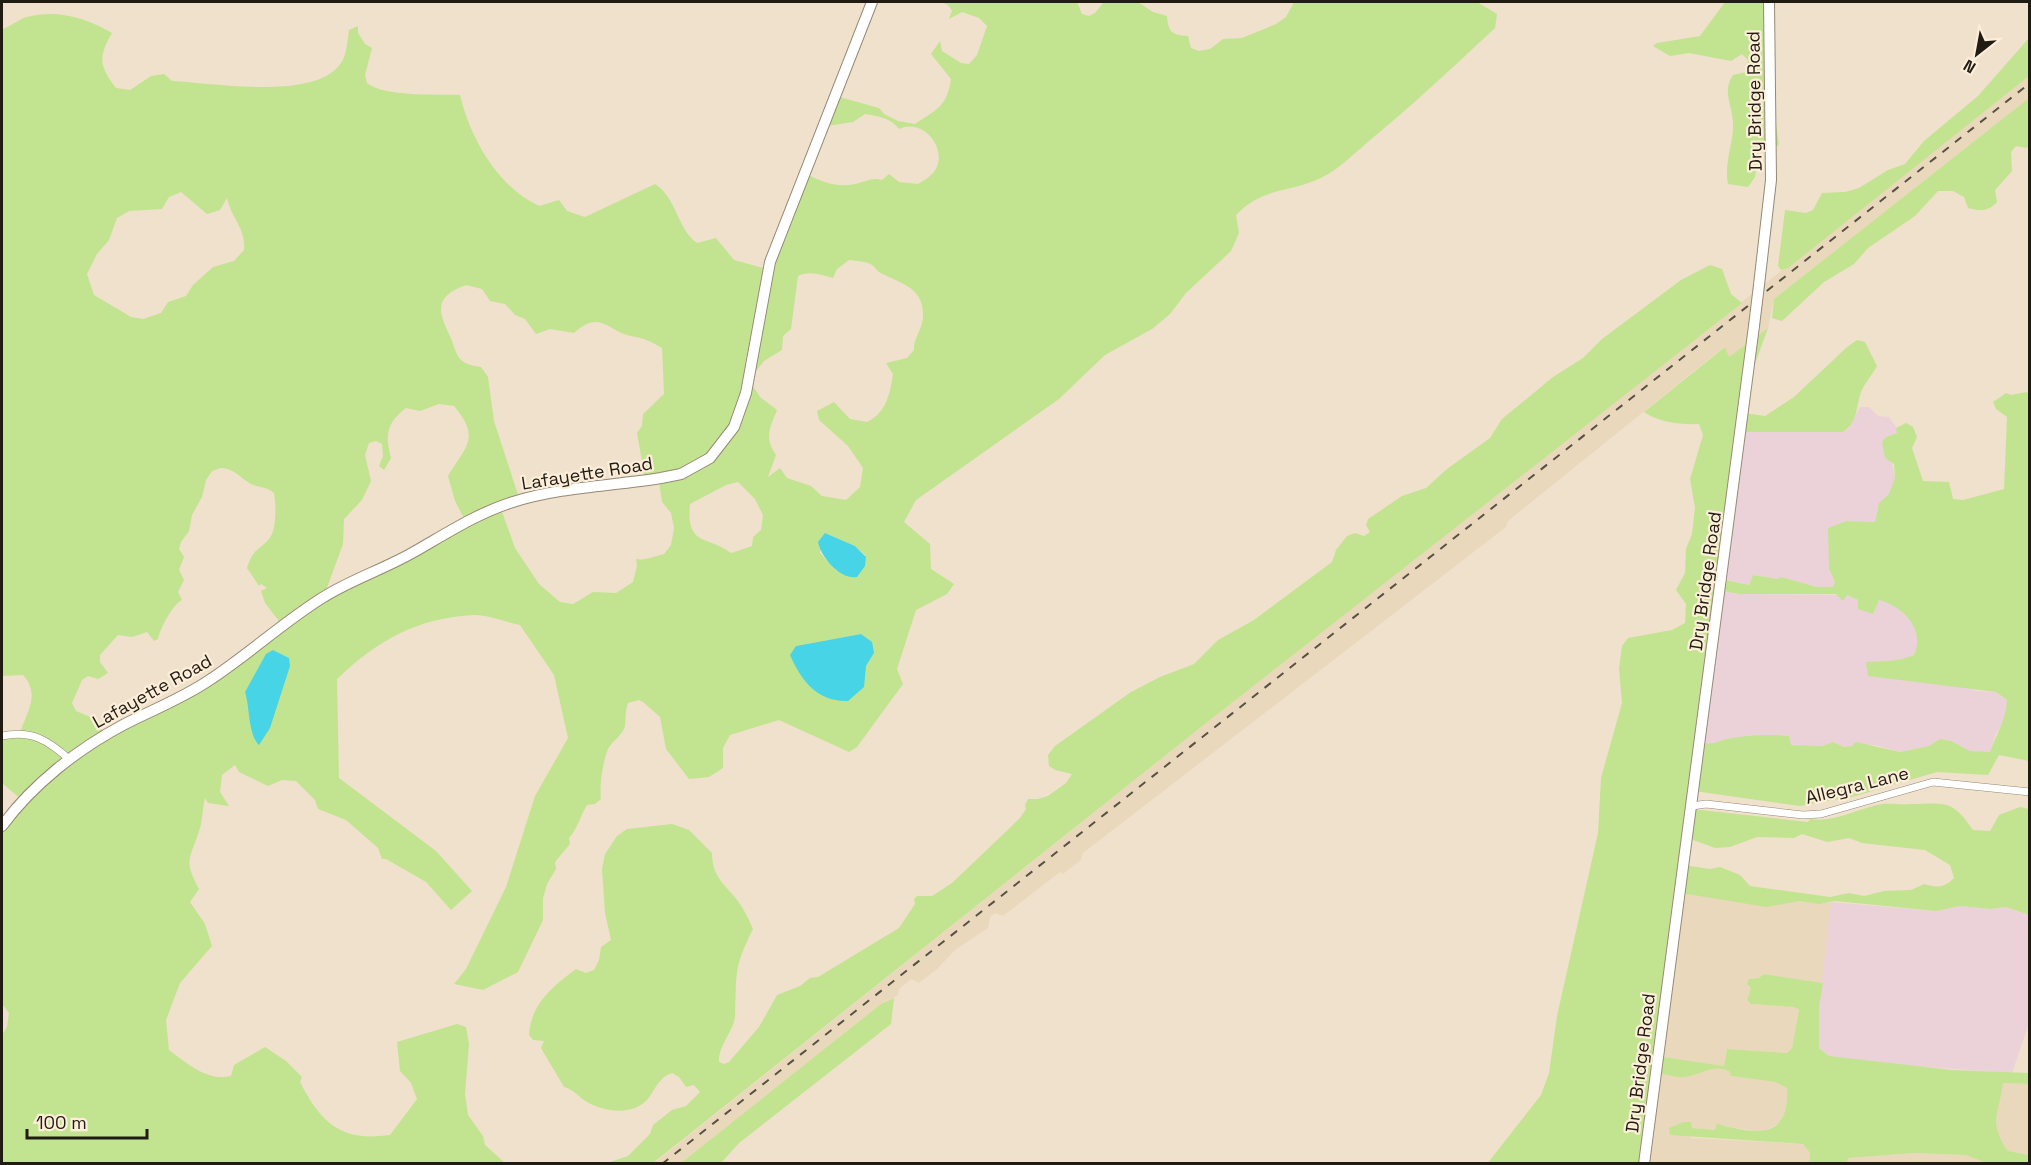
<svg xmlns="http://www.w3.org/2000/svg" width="2031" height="1165" font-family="'Space Grotesk',sans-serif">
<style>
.built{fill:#ead8bc}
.industrial{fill:#ebd2d9}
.green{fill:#c2e490;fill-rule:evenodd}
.water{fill:#46d4e6}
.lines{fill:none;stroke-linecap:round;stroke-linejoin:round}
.street-casing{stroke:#968975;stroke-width:8}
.secondary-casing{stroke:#968975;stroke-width:12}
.street{stroke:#fff;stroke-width:7}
.secondary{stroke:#fff;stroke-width:10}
.rail{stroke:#575044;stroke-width:2;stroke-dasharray:8 8;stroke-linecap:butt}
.secondary-bridge-casing{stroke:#968975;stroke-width:12;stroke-linecap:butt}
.secondary-bridge{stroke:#fff;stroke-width:10}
.labels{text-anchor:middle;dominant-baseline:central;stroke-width:4.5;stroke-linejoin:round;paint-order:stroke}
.street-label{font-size:18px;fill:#201b13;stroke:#fdeed9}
</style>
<rect width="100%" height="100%" fill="#efe1cc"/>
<!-- built -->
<g class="built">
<polygon points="2029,76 2029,98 1774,299 1768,328 1728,358 1724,347 1508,521 1506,527 1083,853 1081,860 1063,874 1060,872 1003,916 995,913 990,917 988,928 955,950 937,969 919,983 911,979 899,989 898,995 881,1004 681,1163 653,1164 1210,720"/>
<polygon points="1681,893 1764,905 1800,901 1831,903 1823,983 1764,974 1759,978 1749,979 1751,988 1747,1000 1751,1004 1794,1007 1799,1010 1792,1048 1787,1053 1727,1049 1724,1066 1656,1056"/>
<polygon points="1724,1068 1729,1070 1731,1076 1775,1082 1787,1088 1788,1105 1781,1122 1763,1132 1717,1125 1715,1130 1692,1128 1691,1138 1803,1144 1810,1153 1809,1163 1644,1164 1655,1071 1683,1077 1706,1069"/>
<polygon points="2003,1083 2029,1084 2029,1155 2008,1151 1997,1136 1997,1108"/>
<polygon points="1914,1153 1966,1155 1986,1163 1847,1164 1848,1158"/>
</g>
<!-- industrial -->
<g class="industrial">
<polygon points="1860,407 1869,407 1878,416 1889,417 1898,430 1897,433 1886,437 1895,477 1889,494 1877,510 1876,522 1847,521 1830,536 1829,569 1835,582 1833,587 1817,587 1781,577 1778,579 1753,575 1749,585 1725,580 1744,432 1843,432 1849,428"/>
<polygon points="1723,591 1739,594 1847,595 1858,600 1873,613 1879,600 1892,603 1911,621 1917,633 1918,645 1914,655 1903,659 1887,663 1871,662 1978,691 1996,692 2007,700 2006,719 1995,735 1990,753 1970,751 1960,746 1929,746 1900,752 1875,745 1844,747 1833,742 1822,746 1791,745 1729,738 1717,745 1701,743"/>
<polygon points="1831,902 1936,911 1960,906 1991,909 2006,907 2028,915 2029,1023 2012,1073 1894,1065 1829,1056 1819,1048 1819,1007"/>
</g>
<!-- green -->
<g class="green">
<path d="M 941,2 L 1077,2 L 1082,14 L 1089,16 L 1095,13 L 1104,2 L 1138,2 L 1153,12 L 1167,16 C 1168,32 1172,35 1188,36 L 1191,48 L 1199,51 L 1210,49 L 1223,39 L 1242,38 L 1276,24 L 1286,17 L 1294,2 L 1477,2 L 1497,14 L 1495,28 C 1454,66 1413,105 1369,141 C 1356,152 1344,164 1330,173 C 1297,194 1265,184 1236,215 L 1239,233 L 1231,251 L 1186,293 L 1170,314 L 1152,329 L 1105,355 L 1059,399 L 916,500 L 904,522 L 930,544 L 931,569 L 954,584 L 947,594 L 916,610 L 897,669 L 903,684 L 857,747 L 849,752 L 779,720 L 730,735 L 723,748 L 723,768 L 709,777 L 689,779 L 666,749 L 660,717 L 643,702 L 639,700 L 628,703 C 625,712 626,718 625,726 C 623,735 612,741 608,749 C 603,761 599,786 601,799 L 595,804 L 587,805 C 580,816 578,828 569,838 L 570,844 L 555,862 L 556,869 L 547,884 L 543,898 L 543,920 L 518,972 L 483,990 L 454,984 L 466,969 L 506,887 L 535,796 L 568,738 L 554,675 L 520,625 C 506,622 489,615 474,615 C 417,618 378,640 337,679 L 339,778 L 436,851 L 472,891 L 451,910 L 426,882 L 386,859 L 382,859 L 378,848 L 346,820 L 318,809 L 315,800 L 296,781 L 282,780 L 268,786 L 239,772 L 235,765 L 222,775 L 220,792 L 229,806 L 208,803 L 205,798 C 202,809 203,821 199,831 C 190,860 183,859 199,889 L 190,902 L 205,924 L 212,946 L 180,983 L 166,1020 L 169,1050 C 187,1063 207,1082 231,1076 L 234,1065 L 265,1047 L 286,1061 L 302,1077 L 300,1082 C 321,1123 341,1142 390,1135 L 417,1099 L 411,1083 L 400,1071 L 397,1042 L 457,1024 L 466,1027 L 469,1044 L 465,1094 L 468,1115 L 483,1136 L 485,1145 L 505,1163 L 2,1163 L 2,1035 L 7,1027 L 9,1013 L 2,1004 L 2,827 L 22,800 L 2,783 L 2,734 L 21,730 C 28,710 40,694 23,675 L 2,676 L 2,29 C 11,27 18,19 27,17 C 57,9 86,18 112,33 C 98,57 99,66 116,88 L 130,90 L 151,76 L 164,74 L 172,81 C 213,83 304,99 336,69 C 347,59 347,44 349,30 L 358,26 L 358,33 L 365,44 L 372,48 L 365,75 L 367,83 C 384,97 437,94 460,95 C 470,138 498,187 539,206 L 559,200 L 567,211 L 585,217 L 655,184 C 677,198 677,229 697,243 L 716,238 L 734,260 L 767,269 L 805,173 C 821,182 837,188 855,184 C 866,182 871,177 882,180 L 889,174 L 899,182 L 918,184 C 923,181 930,177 934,172 C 950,150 923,117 899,129 C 891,118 878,116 865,114 L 853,122 L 827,126 L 836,96 L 879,108 L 884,114 L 898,121 L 915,124 C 937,109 947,107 951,79 L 931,54 L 940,41 L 942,51 L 961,63 L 969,64 L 977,55 L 987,26 L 979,18 L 962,12 L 949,19 L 952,11 L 948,5 ZM 181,192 L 207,214 L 220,210 L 227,198 C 232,220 246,228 244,250 L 234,261 L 213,267 L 193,285 L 186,296 L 168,302 L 161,313 L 143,319 L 131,317 L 94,295 L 87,274 L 97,254 L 109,240 L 117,218 L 129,211 L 162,209 L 169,197 ZM 849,260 C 856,261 867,261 872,265 C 875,267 876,270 879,272 C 898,283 923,286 923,314 C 924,327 913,339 914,350 L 907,358 L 886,363 L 893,374 C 890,394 886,413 867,422 L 850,419 L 834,402 L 817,411 L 819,420 L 848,446 L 863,468 L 860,487 L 846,500 L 822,496 L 811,486 L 787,478 L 780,468 L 768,477 L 776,455 C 764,438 770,427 777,410 L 760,397 L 749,380 L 764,361 L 782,350 L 783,336 L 791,329 L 798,276 C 808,270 823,275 833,278 L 837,269 ZM 466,285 L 482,289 L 490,301 L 505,304 L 515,315 L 525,319 L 536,334 L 550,329 L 574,333 C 601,308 610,333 631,336 C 646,339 648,340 662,348 L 664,394 L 643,414 L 642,426 L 637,433 L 645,478 L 659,481 L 662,502 L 671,513 L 674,528 L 671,545 L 664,554 C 655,556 645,561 636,559 L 637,566 L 633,582 L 616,593 L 593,592 L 573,604 L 560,602 L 539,584 L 515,548 L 501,509 L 520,501 L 494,421 L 488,377 L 481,367 C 453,363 459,354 448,332 C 436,307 438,295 466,285 ZM 439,404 L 454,406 C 481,438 466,446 448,476 L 455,501 L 466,522 L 325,593 L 343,544 L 344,519 L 362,500 L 371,481 L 365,455 L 369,443 L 376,441 L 382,444 L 383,456 L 379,466 L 384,470 L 391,458 C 385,436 386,423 406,408 L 420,411 ZM 221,468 C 234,468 240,478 251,484 C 259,488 266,486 274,493 C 276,504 277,530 269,539 C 257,552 253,549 247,568 L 259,586 L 261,584 L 267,588 L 261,591 L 265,603 L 282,625 L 175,702 L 105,734 L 95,719 L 76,711 L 72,703 L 82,680 L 88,676 L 98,679 L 108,673 L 100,662 L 100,655 L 118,635 L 132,637 L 147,632 L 154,641 L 158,639 C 160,629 172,605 182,600 L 178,592 L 184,580 L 179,570 L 184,557 L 179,549 L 181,542 L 189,531 L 192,515 L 202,497 L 206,480 L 212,471 ZM 738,482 L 755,499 L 763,515 L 761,530 L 753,537 L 752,546 L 731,553 C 708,535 686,548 690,504 L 726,485 ZM 825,533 L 855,546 L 866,556 L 836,570 L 820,553 ZM 861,634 L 874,653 L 866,666 L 796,646 ZM 273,650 L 289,658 L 252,731 L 250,707 L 245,692 Z"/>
<path d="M 1725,2 L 1770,2 L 1775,116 L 1779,145 L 1759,153 L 1755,177 L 1748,187 L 1728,184 C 1724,160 1734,144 1733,122 C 1732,104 1722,91 1733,75 L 1746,72 L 1748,60 L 1742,54 L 1731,61 L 1689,53 L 1670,56 L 1653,46 L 1657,43 L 1700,36 Z"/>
<polygon points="2029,38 2029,76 1788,268 1781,270 1778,266 1785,210 1806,213 1813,210 1822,193 1845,192 1859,188 1888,170 1905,164 1924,141 1978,96"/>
<path d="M 2029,98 L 2029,146 L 2026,148 L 2016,146 L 2011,152 L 2012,171 L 1995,190 L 1997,202 C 1988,212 1980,211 1968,208 L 1964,197 L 1953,191 L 1938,191 L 1915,216 L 1868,248 L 1854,264 L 1824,282 L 1782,321 L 1772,318 L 1774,299 Z"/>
<path d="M 1710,265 L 1722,269 L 1731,294 L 1742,303 L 1210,720 L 653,1163 L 607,1163 L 628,1156 L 650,1134 L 653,1125 L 672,1110 L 686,1106 L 700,1092 L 694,1085 L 686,1087 L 679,1077 L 672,1073 C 661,1076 656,1087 650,1096 C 637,1116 606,1113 587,1102 C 578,1097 575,1090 564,1087 L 541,1048 L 544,1041 L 533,1040 L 529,1035 C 531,1004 552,987 576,969 L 586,973 L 594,970 L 599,960 L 601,947 L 611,940 L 605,913 L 602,869 L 605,854 L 617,836 L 627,829 L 672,824 L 689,830 L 712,853 C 712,881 730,887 742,907 C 746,914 750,922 753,929 C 733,969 737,972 735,1015 C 735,1030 718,1045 719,1062 L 724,1064 L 729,1062 L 759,1027 L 777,995 L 800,986 L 810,978 L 818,977 L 899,928 L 915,904 L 914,899 L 917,896 L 932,896 L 952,883 L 1020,818 L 1026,809 L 1025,805 L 1028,799 L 1038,799 L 1048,796 L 1066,783 L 1072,774 L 1055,770 L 1049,766 L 1048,755 L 1055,746 L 1131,692 L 1160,677 L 1194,664 L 1218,640 L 1254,620 L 1332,562 L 1336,550 L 1347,536 L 1355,533 L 1364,536 L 1370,532 L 1366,525 L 1368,519 L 1402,496 L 1426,488 L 1447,469 L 1490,438 L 1502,419 L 1553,377 L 1583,358 L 1602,339 L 1681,280 Z"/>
<path d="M 1768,328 L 1749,380 L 1744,413 L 1765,416 L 1794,397 L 1847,347 L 1857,340 L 1865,342 L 1877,366 C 1872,375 1863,385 1860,395 C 1856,409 1857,423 1843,432 L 1744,432 L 1725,580 L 1749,585 L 1753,575 L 1778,579 L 1781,577 L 1817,587 L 1833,587 L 1835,582 L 1829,569 L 1828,528 L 1847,521 L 1875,522 L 1879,503 L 1889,494 L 1895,477 L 1894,464 L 1885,458 L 1882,442 L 1886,437 L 1897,433 L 1896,428 L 1906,423 L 1913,427 L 1917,437 L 1912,448 L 1923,481 L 1949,482 L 1953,499 L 1963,500 L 2004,489 L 2007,417 L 1996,409 L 1993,402 L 2006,393 L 2011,395 L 2026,392 L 2030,394 L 2029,761 L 1999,755 L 1988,775 L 1937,772 L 1852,797 L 1800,806 L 1694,791 L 1692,809 L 1808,822 L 1810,819 C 1832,823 1855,810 1877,805 C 1887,802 1900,805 1910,804 C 1945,804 1951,798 1973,830 L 1990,831 L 1999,815 L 2020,807 L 2029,809 L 2029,915 L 2006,907 L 1991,909 L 1960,906 L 1936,911 L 1835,901 L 1819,904 L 1800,901 L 1766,907 L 1681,893 L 1657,1056 L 1724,1066 L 1727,1049 L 1787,1053 L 1792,1048 L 1799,1010 L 1794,1007 L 1751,1004 L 1747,1000 L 1751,988 L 1747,984 L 1749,979 L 1759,978 L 1764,974 L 1823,983 L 1819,1007 L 1819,1048 L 1829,1056 L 1952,1070 L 2029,1073 L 2029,1084 L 2003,1083 C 1999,1113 1988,1124 2008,1151 L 2029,1155 L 2029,1163 L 1986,1163 L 1966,1155 L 1914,1153 L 1848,1158 L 1847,1163 L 1809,1163 L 1810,1153 L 1803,1144 L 1670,1135 L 1669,1128 L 1684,1122 L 1691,1122 L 1692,1128 L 1715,1130 L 1717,1123 C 1725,1127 1730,1127 1739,1129 C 1774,1136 1789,1124 1787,1088 L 1775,1082 L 1731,1076 L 1729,1071 C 1712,1063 1700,1076 1683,1077 C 1675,1078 1663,1073 1655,1072 L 1644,1163 L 1487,1164 L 1541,1095 L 1549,1073 L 1557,1016 L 1598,833 L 1601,778 L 1622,703 L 1619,669 L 1622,646 L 1628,638 L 1672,630 L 1685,623 L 1686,604 L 1676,590 L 1685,573 L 1686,549 L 1692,534 L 1695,508 L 1690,479 L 1703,435 L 1699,424 C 1682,425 1657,422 1644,412 L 1725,347 L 1729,357 ZM 1723,591 L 1739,594 L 1836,594 L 1843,601 L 1847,595 L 1858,600 L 1858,609 L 1873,614 L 1879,600 C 1902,606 1926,629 1914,655 C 1897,662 1883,661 1866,662 L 1868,676 L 1996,692 L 2007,700 C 2006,721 1996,734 1990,752 L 1970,751 L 1951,741 L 1940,739 L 1929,746 L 1900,752 L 1856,742 L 1852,746 L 1844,747 L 1833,742 L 1822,746 L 1791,745 L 1789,736 C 1769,734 1751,735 1732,738 C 1717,740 1719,745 1701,743 ZM 1802,834 L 1827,842 L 1849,838 L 1862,843 L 1925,850 L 1950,865 L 1954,878 C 1944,888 1937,888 1924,884 L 1911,890 L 1884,891 L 1864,896 L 1849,893 L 1830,897 L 1750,886 L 1740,875 L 1720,867 L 1710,869 L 1684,865 L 1688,838 L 1715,848 L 1730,847 L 1757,837 L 1794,838 Z"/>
<polygon points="894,998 891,1024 739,1143 721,1163 681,1163 881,1004"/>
</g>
<!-- water -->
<g class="water">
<path d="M 825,533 L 855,546 L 866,557 L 865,566 L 857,577 C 840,580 821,557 818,542 Z"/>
<path d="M 861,634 L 872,642 L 874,653 L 866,666 L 864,687 L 848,701 C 817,702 801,680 790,655 L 796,646 Z"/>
<path d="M 273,650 L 289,658 L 290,666 L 270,728 L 259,745 C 248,734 250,707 245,692 L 266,654 Z"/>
</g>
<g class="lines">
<defs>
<g id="street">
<path d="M 2,736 C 32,730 48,740 70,760"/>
<polyline points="1692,806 1706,804 1803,815 1821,814 1933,782 2030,792"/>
</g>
<g id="secondary">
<polyline points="1759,285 1771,180 1769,2"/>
<path d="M 2,826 C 33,784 78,749 123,725 C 152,710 181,699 208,681 C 248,655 282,623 322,598 C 350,580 382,570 412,553 C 444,535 477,513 513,502 C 560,487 612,486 661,478 L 681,474 L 710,458 L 734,427 L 746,393 L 770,262 L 872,2"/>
<polyline points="1644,1164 1754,326"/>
</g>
</defs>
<!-- street casing -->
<use href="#street" class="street-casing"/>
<!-- secondary casing -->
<use href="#secondary" class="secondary-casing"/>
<!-- street -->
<use href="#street" class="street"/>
<!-- secondary -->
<use href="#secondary" class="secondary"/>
<!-- rail -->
<polyline class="rail" points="662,1164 2030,83"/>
<defs>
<polyline id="secondary-bridge" points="1754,326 1759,285"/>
</defs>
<!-- secondary-bridge casing -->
<use href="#secondary-bridge" class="secondary-bridge-casing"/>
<!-- secondary-bridge -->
<use href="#secondary-bridge" class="secondary-bridge"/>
</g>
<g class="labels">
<!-- street labels -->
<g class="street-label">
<text transform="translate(1754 101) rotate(-91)">Dry Bridge Road</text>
<text transform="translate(587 473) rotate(-9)">Lafayette Road</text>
<text transform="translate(1705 581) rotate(-82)">Dry Bridge Road</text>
<text transform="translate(152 691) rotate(-29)">Lafayette Road</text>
<text transform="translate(1857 785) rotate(-14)">Allegra Lane</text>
<text transform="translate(1640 1063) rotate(-83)">Dry Bridge Road</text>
</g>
</g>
<!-- border -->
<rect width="2031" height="1165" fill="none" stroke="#201b13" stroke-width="6"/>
<!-- north arrow -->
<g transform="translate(1977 54) rotate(211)" stroke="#fdeed9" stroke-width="4.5" paint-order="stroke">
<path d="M0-4.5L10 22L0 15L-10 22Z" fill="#201b13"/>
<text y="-9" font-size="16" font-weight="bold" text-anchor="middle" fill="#201b13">N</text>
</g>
<!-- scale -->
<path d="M27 1129v9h120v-9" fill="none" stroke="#201b13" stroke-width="3"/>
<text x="36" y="1129" font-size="18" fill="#201b13" stroke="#fdeed9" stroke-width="4.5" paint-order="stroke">100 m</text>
</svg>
